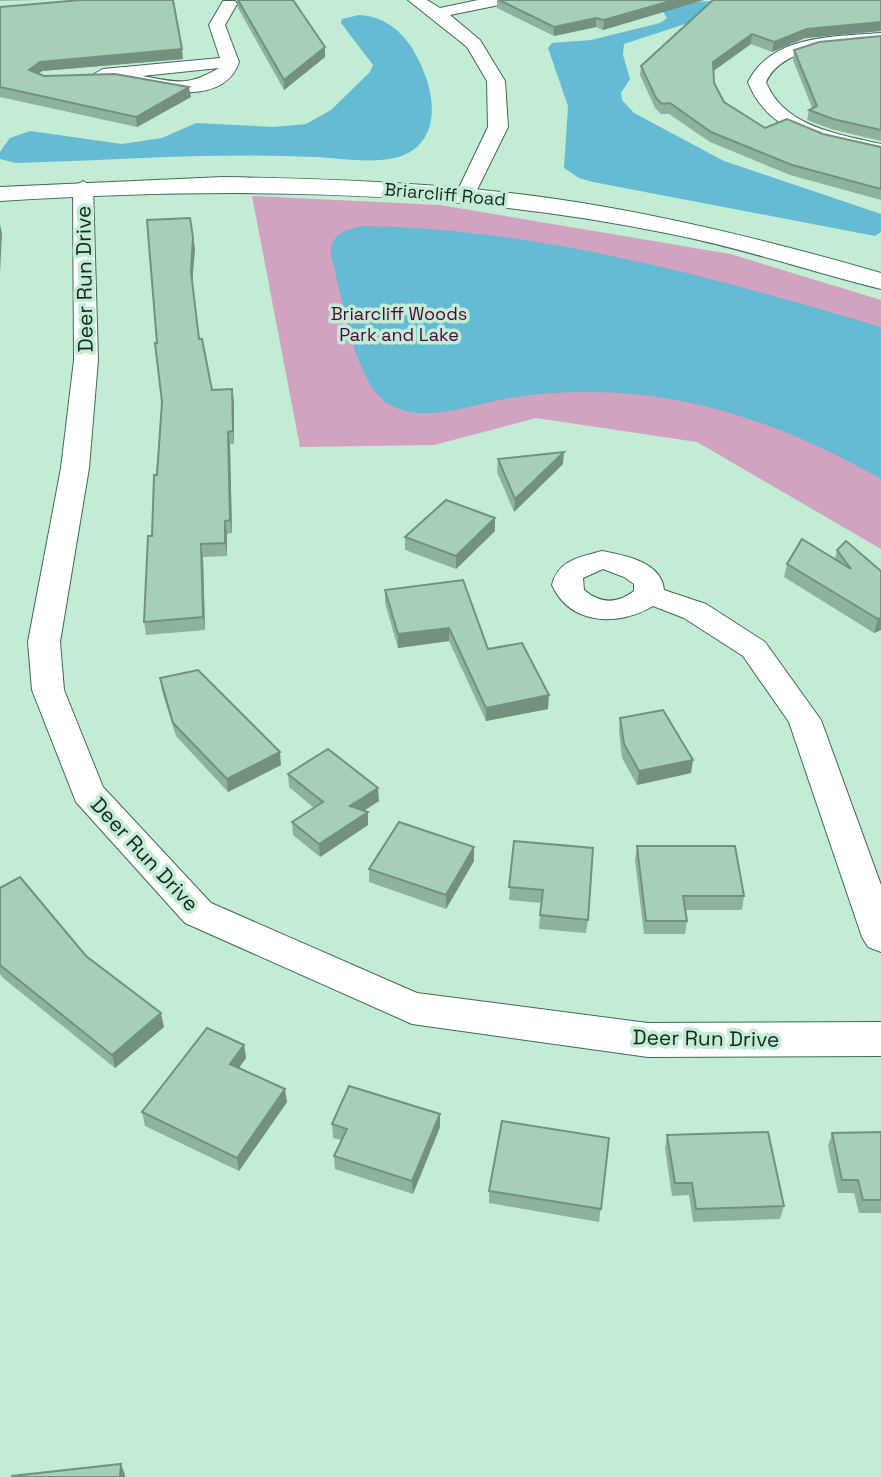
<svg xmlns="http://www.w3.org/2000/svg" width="881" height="1477" font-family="'Space Grotesk',sans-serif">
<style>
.green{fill:#d2a2c1}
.water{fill:#65bad4}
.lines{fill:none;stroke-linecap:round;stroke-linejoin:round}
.minor-casing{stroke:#436854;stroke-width:2}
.tertiary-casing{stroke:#436854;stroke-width:2}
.minor{fill:#fff;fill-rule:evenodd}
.tertiary{fill:#fff;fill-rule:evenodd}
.wall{fill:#8fb29d}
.shaded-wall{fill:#749180}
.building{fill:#a6cfb7;stroke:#749180;stroke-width:2}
.labels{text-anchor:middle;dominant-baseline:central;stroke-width:7;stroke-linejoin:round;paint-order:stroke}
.far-street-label{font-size:18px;fill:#17271e;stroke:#c2ecd4}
.far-park-label{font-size:18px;fill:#4d043e;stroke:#c2ecd4}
.street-label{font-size:21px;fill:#17271e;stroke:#c2ecd4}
</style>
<rect width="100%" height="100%" fill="#c2ecd4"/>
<!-- green -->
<polygon class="green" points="252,196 440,205 730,254 881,300 881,549 697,442 536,418 434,445 300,447"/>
<!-- water -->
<g class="water">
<polygon points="721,0 781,0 685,24 624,44 623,55 630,79 621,93 622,100 634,113 724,161 881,214 881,232 875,236 593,182 579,178 564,168 568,106 548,48 552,43 591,40 660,23 667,18 662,10 676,4"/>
<path d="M 359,15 C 387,16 408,36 419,61 C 431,85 441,123 418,146 C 395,169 344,158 315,157 C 215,152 116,160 16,163 L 0,159 L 0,152 L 10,138 L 30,131 L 122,144 L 162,138 L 196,123 L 273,127 L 306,124 L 331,110 L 370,72 L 373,65 L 341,23 L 342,19 Z"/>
<path d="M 361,226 C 538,228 712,277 881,327 L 881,479 C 786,425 689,390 578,392 C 552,392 525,395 499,400 C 465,407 423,423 390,405 C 354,385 342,294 331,255 C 330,235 343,231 361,226 Z"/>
</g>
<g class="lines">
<defs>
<g id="minor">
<polygon points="408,0 427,0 440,8 478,0 511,0 509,3 450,15 480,40 505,81 508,127 473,198 466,200 456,194 488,127 487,81 467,47"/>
<path d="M 223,1 L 235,1 L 237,4 L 225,25 L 239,62 C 222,113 140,86 103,79 L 94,74 L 103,69 L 220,58 L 209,25 ZM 219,68 C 187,87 176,82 142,76 Z"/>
<path d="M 881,33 L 881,43 C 844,47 785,43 766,82 C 784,127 838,134 881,144 L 881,156 C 829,144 769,137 748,82 C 772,34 834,37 881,33 Z"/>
<polygon points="83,181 93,187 98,360 89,468 60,642 64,690 103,787 211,903 417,993 648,1023 881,1022 881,1056 648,1057 412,1024 185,923 76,802 32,690 28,642 61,468 74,360 73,187"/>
<path d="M 602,551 C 624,555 662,562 664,590 L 706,604 L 765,642 L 821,720 L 881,885 L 881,952 L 868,947 L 862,937 L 789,722 L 743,656 L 684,618 L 653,606 C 618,627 570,625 552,585 C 558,560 580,557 602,551 ZM 603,569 L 624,577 L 634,584 L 634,591 C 617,604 601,604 584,590 L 583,578 Z"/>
</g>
<path id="tertiary" d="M 223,177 C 334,179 445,183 556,199 C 666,215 774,242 881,273 L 881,289 C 809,271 739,247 666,233 C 446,188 223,187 0,201 L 0,187 Z"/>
</defs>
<!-- minor casing -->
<use href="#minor" class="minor-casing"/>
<!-- tertiary casing -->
<use href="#tertiary" class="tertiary-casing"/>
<!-- minor -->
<use href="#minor" class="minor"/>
<!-- tertiary -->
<use href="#tertiary" class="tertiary"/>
</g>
<!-- wall -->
<g class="wall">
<polygon points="0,0 37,0 0,1"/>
<polygon points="235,0 293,0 325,47 325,57 284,90 238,8 237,1"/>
<polygon points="497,0 704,0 603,30 596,27 554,36 497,8"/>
<polygon points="713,0 881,0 881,31 805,38 772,52 751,44 713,71 714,83 724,102 765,128 823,134 881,147 881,200 790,175 710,142 669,114 661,114 655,108 640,75 641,66"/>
<polygon points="0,7 183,59 42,71 38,74 44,76 191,97 137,127 0,97"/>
<polygon points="881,36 881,141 831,129 807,120 809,110 812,108 793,60 794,50"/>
<polygon points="193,237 195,249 192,283 199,339 212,390 234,401 234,444 230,444 232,533 227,534 227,556 203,557 205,630 146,635 144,622 162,402 157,343"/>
<polygon points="498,459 563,464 514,512 497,472"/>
<polygon points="495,531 456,569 405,550 405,537"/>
<polygon points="837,550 881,571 881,630 874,633 784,577 787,564 835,559"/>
<polygon points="385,590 488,649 548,709 486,721 449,641 398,648 385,603"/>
<polygon points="160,678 281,765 228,792 176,736 162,691"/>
<polygon points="620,718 691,773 637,785 622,758 619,732"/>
<polygon points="288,774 379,801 364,811 368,825 320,857 293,835 292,822 314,808 289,787"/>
<polygon points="514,841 588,920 586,933 539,929 541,903 509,900"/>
<polygon points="637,846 744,896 742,910 685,910 687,921 685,934 644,934 635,860"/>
<polygon points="474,861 446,909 369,882 369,869"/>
<polygon points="0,888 86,956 164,1027 115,1068 3,978 0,974"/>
<polygon points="244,1045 246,1058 239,1068 287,1102 239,1171 145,1126 142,1112"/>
<polygon points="332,1124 440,1127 413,1194 335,1169 334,1156 342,1140 333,1138"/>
<polygon points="881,1132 881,1213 859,1213 854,1193 838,1193 828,1146 832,1133"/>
<polygon points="667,1135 784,1206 780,1219 693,1222 689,1195 672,1196 665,1148"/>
<polygon points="609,1138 599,1222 489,1203 489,1191"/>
</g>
<!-- shaded-wall -->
<g class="shaded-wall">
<polygon points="674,0 704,0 603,30 604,20"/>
<polygon points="596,18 596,27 554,36 554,27"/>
<polygon points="881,22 881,31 805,38 772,52 774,42 807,29"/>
<polygon points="752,34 751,44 712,72 713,62"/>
<polygon points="325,47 325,57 284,90 284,80"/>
<polygon points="182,49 183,59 42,71 31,80 29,70 40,62"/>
<polygon points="189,87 191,97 137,127 136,117"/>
<polygon points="0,224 2,234 0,273"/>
<polygon points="193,237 195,249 192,284 191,272"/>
<polygon points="232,389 234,401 234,444 233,431"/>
<polygon points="228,432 230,444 232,533 230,520"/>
<polygon points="564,452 563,464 514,512 515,499"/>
<polygon points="495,518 495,531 456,569 456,556"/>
<polygon points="225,521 227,534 227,556 225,543"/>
<polygon points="201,544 203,557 205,630 203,617"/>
<polygon points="881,618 881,630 874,633 878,619"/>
<polygon points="449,628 449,641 398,648 398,634"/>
<polygon points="549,695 548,709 486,721 486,708"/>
<polygon points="280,752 281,765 228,792 227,779"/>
<polygon points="693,760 691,773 637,785 639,771"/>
<polygon points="378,788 379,801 350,819 350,806"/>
<polygon points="368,812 368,825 320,857 319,844"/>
<polygon points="474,847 474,861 446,909 446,895"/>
<polygon points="161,1013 164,1027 115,1068 112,1055"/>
<polygon points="244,1045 246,1058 232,1077 230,1064"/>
<polygon points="285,1089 287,1102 239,1171 237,1158"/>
<polygon points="440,1114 440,1127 413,1194 412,1181"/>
<polygon points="121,1464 125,1475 125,1477 120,1477"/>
</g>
<!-- building -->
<g class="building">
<polygon points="81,0 173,0 182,49 40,62 29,70 44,76 115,74 189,87 136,117 0,87 0,7"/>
<polygon points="238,0 293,0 325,47 284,80"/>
<polygon points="499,0 674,0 604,20 596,18 554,27"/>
<polygon points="713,0 881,0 881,22 807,29 774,42 752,34 713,62 714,83 724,102 765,128 787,119 823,134 881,147 881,189 792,165 711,132 670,103 662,104 656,98 641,66"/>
<polygon points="881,36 881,130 833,119 809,110 817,106 794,50 819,42"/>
<polygon points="190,218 193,237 191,272 199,339 202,339 212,390 232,389 233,431 228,432 230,520 225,521 225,543 201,544 203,617 144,622 148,536 152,536 154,475 157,475 162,402 155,343 157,343 147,220"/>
<polygon points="564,452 515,499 498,459"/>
<polygon points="446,500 495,518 456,556 405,537"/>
<polygon points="802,539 851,569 837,550 846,541 881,571 881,618 878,619 787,564"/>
<polygon points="463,580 488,649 522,643 549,695 486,708 449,628 398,634 385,590"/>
<polygon points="198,670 280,752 227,779 173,723 160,678"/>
<polygon points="663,710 693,760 639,771 624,744 620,718"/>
<polygon points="328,749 378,788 350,806 368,812 319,844 292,822 323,802 288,774"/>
<polygon points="399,822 474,847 446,895 369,869"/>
<polygon points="514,841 593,848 588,920 540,915 543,890 509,887"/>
<polygon points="637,846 735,846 744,896 683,896 687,921 646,921"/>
<polygon points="20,877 86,956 161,1013 112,1055 0,965 0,888"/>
<polygon points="207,1028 244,1045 230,1064 285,1089 237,1158 142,1112"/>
<polygon points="349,1086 440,1114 412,1181 334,1156 347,1129 332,1124"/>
<polygon points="502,1121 609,1138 601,1209 489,1191"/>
<polygon points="768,1132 784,1206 696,1209 692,1183 675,1183 667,1135"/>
<polygon points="881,1132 881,1200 863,1200 858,1180 842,1180 832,1133"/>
<polygon points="121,1464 120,1477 12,1477 12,1476"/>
</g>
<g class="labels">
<!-- far-street labels -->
<g class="far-street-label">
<text transform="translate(445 194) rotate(5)">Briarcliff Road</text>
</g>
<!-- far-park labels -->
<g class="far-park-label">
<text x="399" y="313">Briarcliff Woods<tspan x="399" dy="21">Park and Lake</tspan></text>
</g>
<!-- street labels -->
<g class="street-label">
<text transform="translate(84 279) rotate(-91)">Deer Run Drive</text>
<text transform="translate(145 854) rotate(47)">Deer Run Drive</text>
<text transform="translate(706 1038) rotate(1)">Deer Run Drive</text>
</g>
</g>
</svg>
